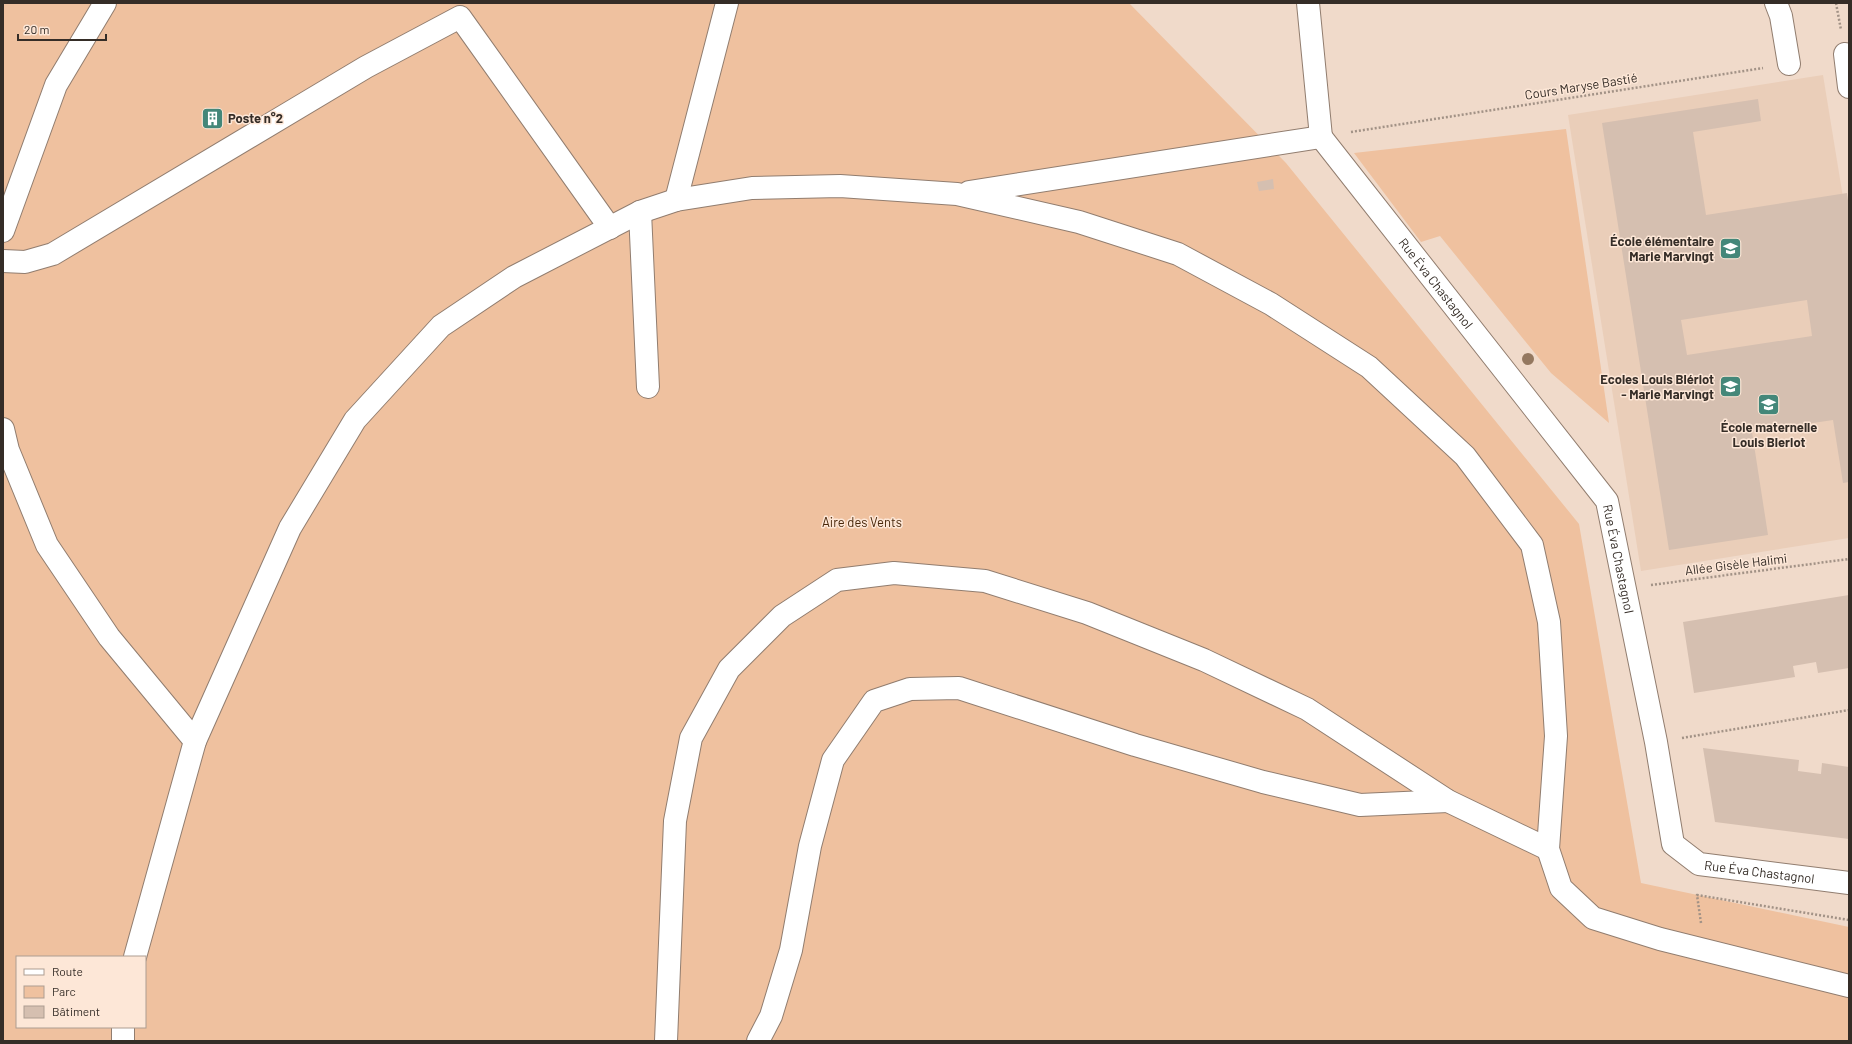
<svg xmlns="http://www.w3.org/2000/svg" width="1852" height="1044" font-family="Barlow,sans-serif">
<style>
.built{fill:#eaceb9}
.green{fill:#efc19f;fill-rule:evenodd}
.building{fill:#d5bfb0;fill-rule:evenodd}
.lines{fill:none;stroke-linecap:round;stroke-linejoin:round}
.minor-casing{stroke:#917d6f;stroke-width:24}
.path{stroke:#a29286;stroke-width:2.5;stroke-dasharray:2 2;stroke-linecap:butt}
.minor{stroke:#fff;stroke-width:22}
.tree{fill:#947860}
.labels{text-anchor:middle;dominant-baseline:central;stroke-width:3;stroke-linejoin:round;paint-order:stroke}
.street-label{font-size:13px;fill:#352d27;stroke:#fde7d7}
.poi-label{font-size:13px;font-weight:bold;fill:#352d27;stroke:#fde7d7;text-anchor:end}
.park-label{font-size:13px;fill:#49270a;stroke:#fde7d7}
</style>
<rect width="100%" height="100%" fill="#f0daca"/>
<!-- built -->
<polygon class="built" points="1823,75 1849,234 1849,538 1641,571 1568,115"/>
<!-- green -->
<g class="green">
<path d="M 3,3 L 1129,3 L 1286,163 L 1579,524 L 1641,883 L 1849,927 L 1849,1041 L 3,1041 ZM 17,957 L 145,957 L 145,1027 L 17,1027 Z"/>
<polygon points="1566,129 1609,423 1551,373 1440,236 1421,242 1354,153"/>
</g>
<!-- building -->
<g class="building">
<path d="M 1758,99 L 1761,121 L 1693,132 L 1706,215 L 1847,193 L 1849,208 L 1849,482 L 1843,483 L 1833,420 L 1752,432 L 1768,535 L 1669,550 L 1602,123 ZM 1807,300 L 1812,336 L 1687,355 L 1681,320 Z"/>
<polygon points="219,106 224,114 211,121 206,113"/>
<polygon points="1273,179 1274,189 1259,191 1257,182"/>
<polygon points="1849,595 1849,668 1818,673 1816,662 1793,666 1795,677 1694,693 1683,622"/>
<polygon points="1703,748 1799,760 1798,771 1821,774 1822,763 1849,767 1849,839 1715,822"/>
</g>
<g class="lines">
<defs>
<g id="minor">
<polyline points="1308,3 1321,137"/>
<polyline points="1776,3 1781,16 1789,64"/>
<polyline points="1845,54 1849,87"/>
<path id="s1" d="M 1321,137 L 1607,501 L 1656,742 L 1673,844 L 1699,864 L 1849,883"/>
<polyline points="969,192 1321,137"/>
<polyline points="676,200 727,3"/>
<polyline points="640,212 648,387"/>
<polyline points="3,231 56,85 105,3"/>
<polyline points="3,261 25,262 53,254 366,67 460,17 610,228"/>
<polyline points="3,429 8,450 47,545 109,637 195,741"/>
<polyline points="135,957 195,741 290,528 355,420 441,326 514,277 640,212 676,200 752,188 840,186 957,194 1079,222 1178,254 1271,304 1369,367 1465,456 1532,545 1549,622 1556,736 1548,849 1561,888 1593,918 1660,939 1849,986"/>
<polyline points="123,1027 123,1041"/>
<polyline points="666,1041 675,821 691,738 729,669 782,616 837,580 894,573 985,581 1087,613 1204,660 1307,709 1448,801 1548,849"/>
<polyline points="758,1041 771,1016 791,950 810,846 833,760 874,701 910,689 959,688 1135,745 1263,782 1360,805 1448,801"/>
</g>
</defs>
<!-- minor casing -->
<use href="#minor" class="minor-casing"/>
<!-- path -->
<g class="path">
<polyline points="1836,3 1841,30"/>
<polyline points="1351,132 1763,68"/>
<polyline points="1651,585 1849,559"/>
<polyline points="1682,738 1849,710"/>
<polyline points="1701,923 1697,895 1849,920"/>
</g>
<!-- minor -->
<use href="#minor" class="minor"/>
</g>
<!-- trees -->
<circle class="tree" cx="1528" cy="359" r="6"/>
<!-- icons -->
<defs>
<symbol id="building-square" viewBox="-11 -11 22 22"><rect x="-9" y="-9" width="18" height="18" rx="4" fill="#448779" stroke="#fde7d7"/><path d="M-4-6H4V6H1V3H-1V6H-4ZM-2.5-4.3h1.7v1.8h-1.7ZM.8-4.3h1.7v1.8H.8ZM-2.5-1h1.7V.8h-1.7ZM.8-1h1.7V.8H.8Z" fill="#fff"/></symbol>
<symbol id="school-square" viewBox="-11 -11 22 22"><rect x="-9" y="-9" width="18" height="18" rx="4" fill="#448779" stroke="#fde7d7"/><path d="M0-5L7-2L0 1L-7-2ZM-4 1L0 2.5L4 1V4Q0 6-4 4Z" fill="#fff"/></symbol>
</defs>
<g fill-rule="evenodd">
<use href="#building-square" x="200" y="106" width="25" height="25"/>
<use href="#school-square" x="1718" y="236" width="25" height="25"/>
<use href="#school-square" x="1718" y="374" width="25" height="25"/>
<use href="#school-square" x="1756" y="392" width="25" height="25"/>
</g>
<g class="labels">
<!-- street labels -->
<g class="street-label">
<text transform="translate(1581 86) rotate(-9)">Cours Maryse Bastié</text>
<text stroke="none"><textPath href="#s1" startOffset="186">Rue Éva Chastagnol</textPath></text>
<text stroke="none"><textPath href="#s1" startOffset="522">Rue Éva Chastagnol</textPath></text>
<text transform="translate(1736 564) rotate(-7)">Allée Gisèle Halimi</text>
<text stroke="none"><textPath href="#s1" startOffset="906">Rue Éva Chastagnol</textPath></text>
</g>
<!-- poi labels -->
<g class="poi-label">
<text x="228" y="118" text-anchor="start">Poste n°2</text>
<text x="1714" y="241">École élémentaire<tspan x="1714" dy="15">Marie Marvingt</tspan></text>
<text x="1714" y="379">Ecoles Louis Blériot<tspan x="1714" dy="15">- Marie Marvingt</tspan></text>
<text x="1769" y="427" text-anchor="middle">École maternelle<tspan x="1769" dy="15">Louis Bleriot</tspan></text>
</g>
<!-- park labels -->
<g class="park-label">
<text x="862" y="522">Aire des Vents</text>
</g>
</g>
<!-- border -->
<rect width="1852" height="1044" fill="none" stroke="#352d27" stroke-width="8"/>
<!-- legend -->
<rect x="16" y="956" width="130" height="72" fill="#fde7d7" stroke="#ad9d91"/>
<rect x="24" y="969" width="20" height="6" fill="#ffffff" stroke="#ad9d91"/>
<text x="52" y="976" font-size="12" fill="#352d27">Route</text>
<rect x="24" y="986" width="20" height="12" fill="#efc19f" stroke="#ad9d91"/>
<text x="52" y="996" font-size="12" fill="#352d27">Parc</text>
<rect x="24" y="1006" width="20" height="12" fill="#d5bfb0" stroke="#ad9d91"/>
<text x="52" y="1016" font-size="12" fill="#352d27">Bâtiment</text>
<!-- scale -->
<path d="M18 34v6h88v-6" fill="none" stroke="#352d27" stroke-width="2"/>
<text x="24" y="34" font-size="12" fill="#352d27" stroke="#fde7d7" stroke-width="3" paint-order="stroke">20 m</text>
</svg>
